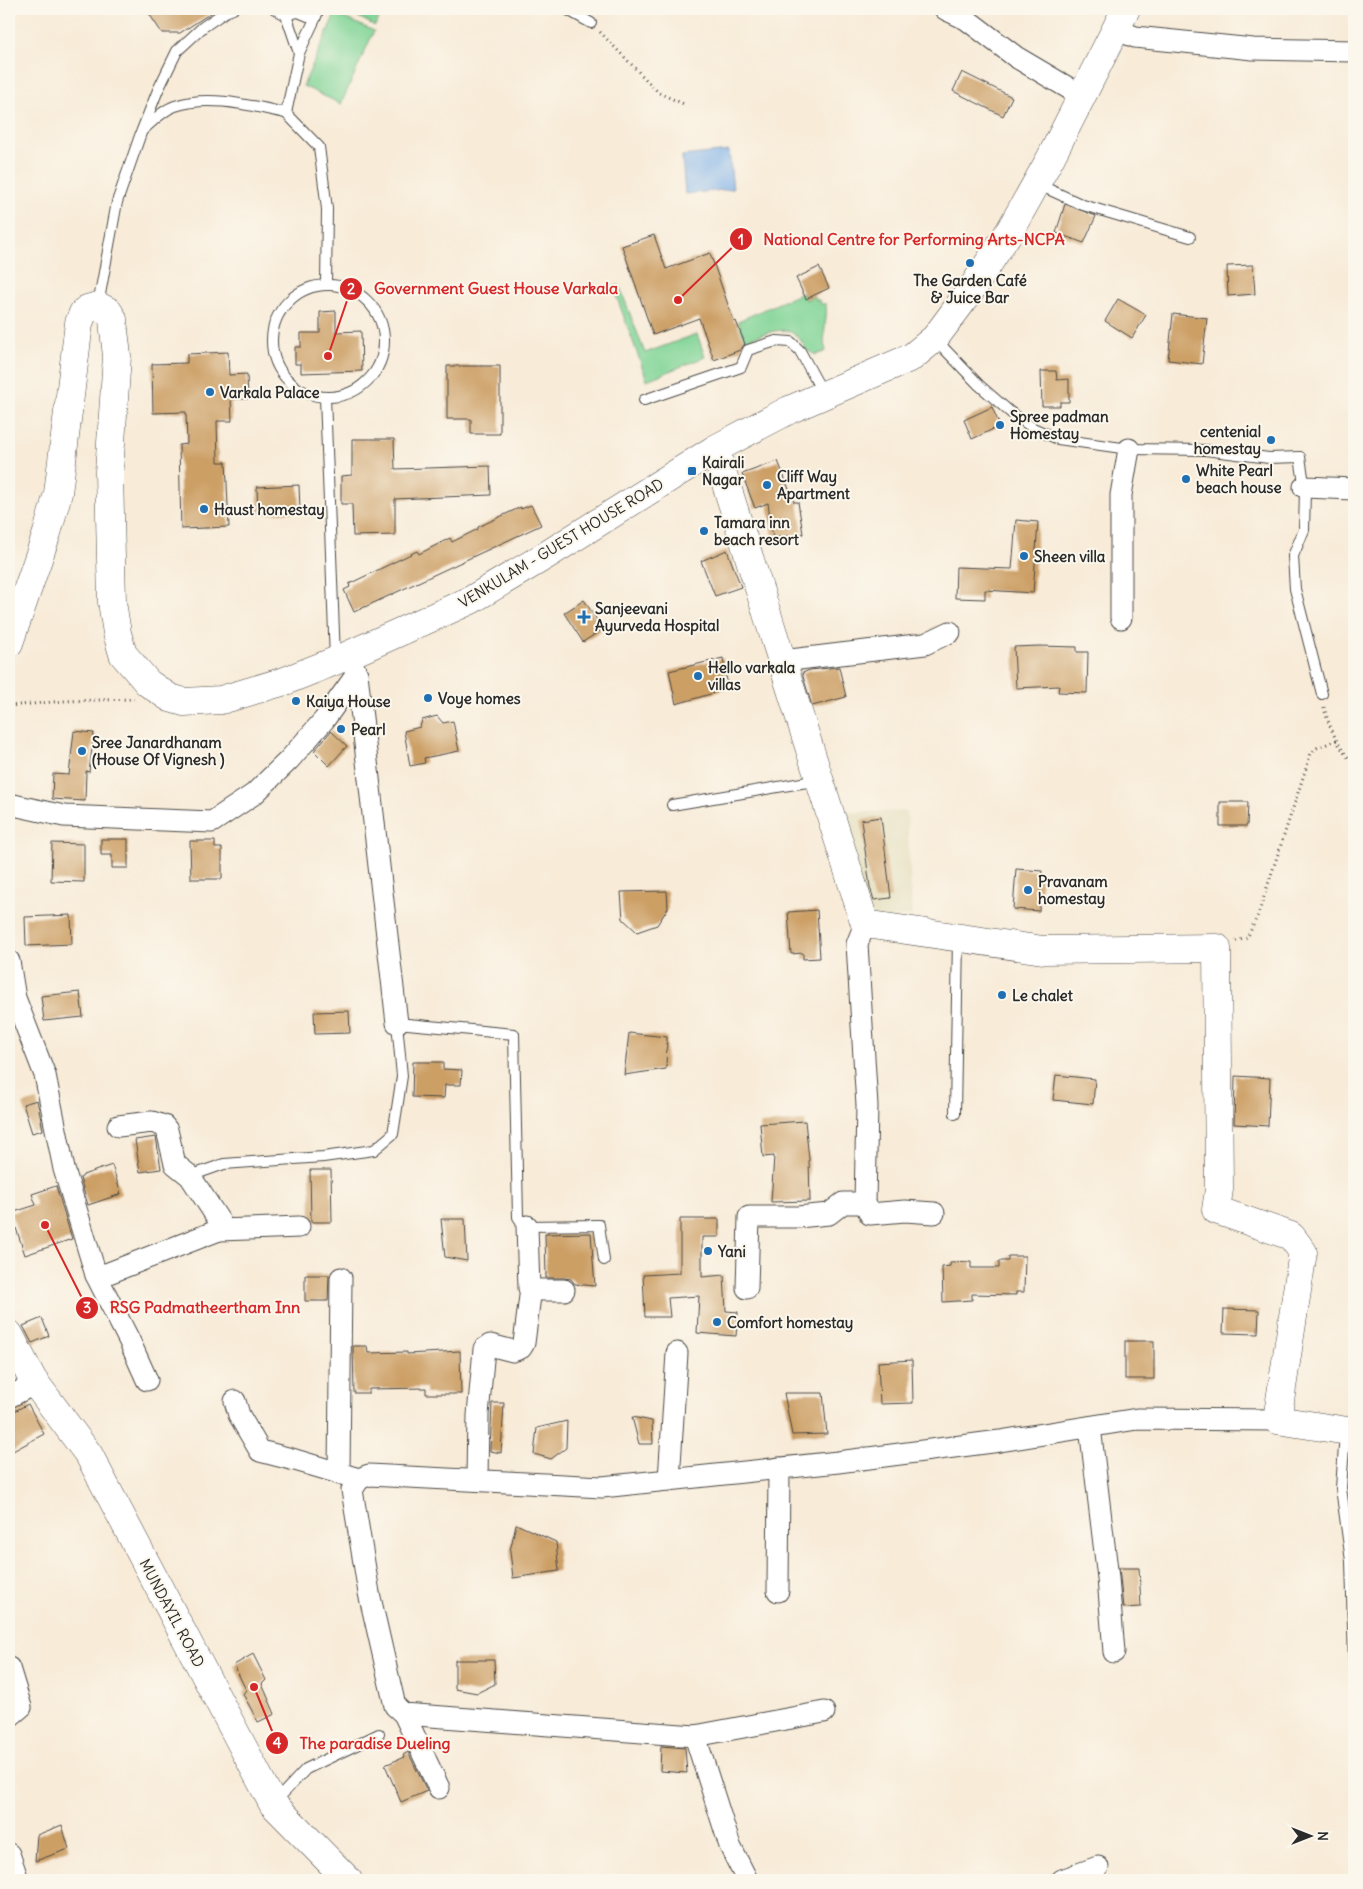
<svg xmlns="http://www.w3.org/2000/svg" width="1363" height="1889" font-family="Delius,sans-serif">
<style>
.built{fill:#e3dcba}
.green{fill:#80d496;stroke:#568060}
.water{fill:#7bafe8;stroke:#536d8a}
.building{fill:#cc9f65}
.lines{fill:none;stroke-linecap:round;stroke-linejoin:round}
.lane-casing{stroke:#4a4845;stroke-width:12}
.street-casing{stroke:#4a4845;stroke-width:23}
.secondary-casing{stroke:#4a4845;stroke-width:29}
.path{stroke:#4a4845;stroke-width:3;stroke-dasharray:1 4;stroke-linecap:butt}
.lane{stroke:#fff;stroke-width:10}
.street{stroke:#fff;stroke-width:21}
.secondary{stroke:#fff;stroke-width:28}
.poi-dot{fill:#1f6fb2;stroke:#fbf7ec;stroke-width:2}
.labels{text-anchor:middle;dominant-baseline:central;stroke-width:4;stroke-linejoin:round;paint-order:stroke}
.poi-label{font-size:15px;font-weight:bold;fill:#2b2b2b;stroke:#fbf7ec;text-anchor:start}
.street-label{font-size:15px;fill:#2b2b2b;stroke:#fbf7ec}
.leader{fill:none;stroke:#d62828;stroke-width:2}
.callout-dot{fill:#d62828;stroke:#fbf7ec;stroke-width:2}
.mark-label{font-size:15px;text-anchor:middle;font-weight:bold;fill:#fff}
.callout-label{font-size:16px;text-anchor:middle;font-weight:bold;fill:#d62828;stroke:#fbf7ec;stroke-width:4;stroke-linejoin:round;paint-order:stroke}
</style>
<rect width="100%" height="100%" fill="#fbf7ec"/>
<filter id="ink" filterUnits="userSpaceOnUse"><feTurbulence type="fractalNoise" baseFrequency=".02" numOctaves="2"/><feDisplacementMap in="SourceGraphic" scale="10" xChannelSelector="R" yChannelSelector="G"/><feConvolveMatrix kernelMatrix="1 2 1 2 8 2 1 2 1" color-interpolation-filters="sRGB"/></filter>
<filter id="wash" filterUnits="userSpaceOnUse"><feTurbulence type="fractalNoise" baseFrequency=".0096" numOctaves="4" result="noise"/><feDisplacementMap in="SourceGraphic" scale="20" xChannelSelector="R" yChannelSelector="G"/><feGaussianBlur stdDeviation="1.12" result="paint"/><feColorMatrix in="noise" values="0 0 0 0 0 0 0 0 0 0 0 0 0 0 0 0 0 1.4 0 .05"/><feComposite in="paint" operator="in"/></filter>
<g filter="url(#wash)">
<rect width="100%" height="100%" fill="#f8ebd8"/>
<!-- built -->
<polygon class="built" points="907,811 912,915 866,921 833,813"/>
<!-- green -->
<g class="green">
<polygon points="344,9 384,9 375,26"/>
<polygon points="335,14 374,31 341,104 303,86"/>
<polygon points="619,285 645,353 697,334 705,357 647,380 613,287"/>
<path d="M 802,293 L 806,300 L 814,296 L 816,300 L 819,300 L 821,304 L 826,304 C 828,320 821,335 826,351 L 816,355 L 806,350 C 793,319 771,332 745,340 L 738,321 Z"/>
</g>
<!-- water -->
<polygon class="water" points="729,151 733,189 685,194 682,156"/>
<g id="blocks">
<!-- building -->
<g class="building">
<polygon points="146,9 217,9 180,33 162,33"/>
<polygon points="962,72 1012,97 1003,116 953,91"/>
<polygon points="1065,204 1096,216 1084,243 1056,233"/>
<polygon points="654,235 666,269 710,253 734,322 736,321 745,344 740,350 714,360 699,318 653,335 622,246"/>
<polygon points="1253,265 1255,294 1228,296 1227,266"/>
<polygon points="819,267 829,288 806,299 796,278"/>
<polygon points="1118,299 1146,315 1132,338 1105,321"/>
<polygon points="336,311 336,332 361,331 362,371 301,373 301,364 295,364 295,347 301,347 301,333 320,333 320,312"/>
<polygon points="1173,314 1207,318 1202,364 1168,360"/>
<polygon points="228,352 229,375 247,374 248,399 231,399 232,421 217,421 218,462 226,462 229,527 181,529 179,445 187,444 186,412 153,413 152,364 187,363 187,354"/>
<polygon points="447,366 500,366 500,434 471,434 471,419 447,419"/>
<polygon points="1041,371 1056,371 1057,380 1069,379 1069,402 1060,402 1060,406 1042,406"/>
<polygon points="992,407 1000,426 972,439 964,420"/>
<polygon points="352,439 394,439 395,469 490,466 491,495 395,499 395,535 353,536 352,504 341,504 341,476 352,475"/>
<polygon points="778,461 794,502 798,502 803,534 773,538 768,503 755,508 742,474"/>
<polygon points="299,485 300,512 258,514 257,487"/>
<polygon points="531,505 541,525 354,612 344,590 350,587 349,584 417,551 419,554 450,538 452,542 478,529 478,527 521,507 521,509"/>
<polygon points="1016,520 1038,522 1033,593 985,590 985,599 955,598 956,567 1012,569"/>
<polygon points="727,550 741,587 715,596 701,561"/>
<polygon points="584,600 603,629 583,642 564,613"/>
<polygon points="1039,646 1077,647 1077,652 1088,652 1087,693 1058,692 1059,686 1016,688 1014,647"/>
<polygon points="723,658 727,681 721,691 676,704 669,671"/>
<polygon points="839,667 846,697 812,706 802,673 810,670"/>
<polygon points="437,716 443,723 453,721 459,751 424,758 425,763 410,766 404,731 420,727 422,720"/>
<polygon points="74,731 94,733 89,772 86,771 85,801 52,799 53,774 69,775"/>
<polygon points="331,731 347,746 329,766 314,751"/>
<polygon points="1220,802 1248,802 1247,826 1220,826"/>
<polygon points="881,817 891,898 874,900 870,887 861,820"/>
<polygon points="101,839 128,839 128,868 112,868 112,855 101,855"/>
<polygon points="190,841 215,841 215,848 222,848 222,879 191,879"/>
<polygon points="52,843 84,844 84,882 51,881"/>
<polygon points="1016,869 1042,871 1039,911 1013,909"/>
<polygon points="667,891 668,908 657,925 637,932 623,919 621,892"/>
<polygon points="817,910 820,958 803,959 803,953 791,954 788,912"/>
<polygon points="71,915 72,944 26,946 25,917"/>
<polygon points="80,992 83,1017 44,1021 41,996"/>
<polygon points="349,1011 350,1033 315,1034 314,1012"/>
<polygon points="629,1033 667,1037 666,1069 624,1075"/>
<polygon points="413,1062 443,1062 443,1069 462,1070 461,1085 445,1085 444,1098 412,1097"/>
<polygon points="1056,1075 1095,1079 1093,1104 1053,1100"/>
<polygon points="1235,1076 1270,1078 1268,1126 1234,1124"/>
<polygon points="37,1100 43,1130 32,1133 23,1104"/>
<polygon points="805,1121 809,1159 810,1201 771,1202 774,1156 763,1157 760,1124"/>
<polygon points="156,1137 161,1169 140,1172 135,1140"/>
<polygon points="112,1165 121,1194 88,1205 80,1178 83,1176 83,1175"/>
<polygon points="310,1170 331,1170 332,1222 311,1222"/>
<polygon points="56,1186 72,1239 25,1255 11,1213 36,1205 32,1194"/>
<polygon points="441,1219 465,1219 467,1261 445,1257"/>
<polygon points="680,1219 719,1219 719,1237 702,1237 702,1277 724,1275 726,1311 738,1312 736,1336 697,1333 699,1296 668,1298 670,1317 645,1317 643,1275 680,1273"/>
<polygon points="591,1233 595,1286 575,1284 571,1279 564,1278 546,1278 545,1234"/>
<polygon points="1008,1256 1025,1256 1024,1292 1016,1292 1016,1295 972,1294 972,1300 943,1302 942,1267 950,1266 950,1263 971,1262 971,1268 999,1268 999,1261 1008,1261"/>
<polygon points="305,1275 329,1275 328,1301 305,1301"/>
<polygon points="1224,1309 1259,1310 1258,1334 1223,1333"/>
<polygon points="42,1318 49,1336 32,1343 23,1326"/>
<rect x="1125" y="1341" width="29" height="38"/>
<polygon points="353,1346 367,1346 368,1353 407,1352 407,1354 460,1351 461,1394 426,1394 426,1388 369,1389 369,1393 354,1393"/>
<polygon points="912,1360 913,1403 880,1404 878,1362"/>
<polygon points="784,1393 823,1393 827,1434 792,1435"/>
<polygon points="492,1403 504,1403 501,1453 490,1451"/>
<polygon points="28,1404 44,1434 13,1451 9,1442 9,1414"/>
<polygon points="632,1417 652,1421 653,1444 639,1444"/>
<polygon points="567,1421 566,1448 551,1459 534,1454 537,1428"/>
<polygon points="516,1524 556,1542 559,1571 513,1578 510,1551"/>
<polygon points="1119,1568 1139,1568 1141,1607 1123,1608"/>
<polygon points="253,1654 266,1680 262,1684 275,1714 258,1722 243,1694 246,1690 234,1665"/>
<polygon points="455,1660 494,1660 495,1684 477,1693 455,1689"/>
<polygon points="661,1746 685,1748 687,1773 660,1771"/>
<polygon points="408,1752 427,1791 401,1802 385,1765 404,1757 403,1755"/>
<polygon points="62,1825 69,1849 35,1861 37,1835"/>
</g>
</g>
</g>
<g filter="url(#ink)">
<use href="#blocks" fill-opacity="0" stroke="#4a4845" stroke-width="1"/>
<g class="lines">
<defs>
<g id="lane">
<polyline points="275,9 286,15 299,53 315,19 298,12 286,15"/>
<polyline points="566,9 591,23"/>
<polyline points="315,19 319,9"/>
<polyline points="299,53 286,113 319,147 327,209 326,285"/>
<path d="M 144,129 C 153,121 163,110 175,106 C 209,94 252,106 286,113"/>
<polyline points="1037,184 1083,205 1190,237"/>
<circle cx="328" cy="341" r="56"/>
<polyline points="98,305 117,202 142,130 158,90 177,51 203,27 225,12 233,9"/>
<polyline points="935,339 979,385 1010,412 1033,428 1058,439 1129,449 1205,450 1269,458 1300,457 1305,490 1304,530 1293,556 1295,589 1322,694"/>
<polyline points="325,397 335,659"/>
<polyline points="644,400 741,367 748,350 776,341 791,342 800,351 824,395"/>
<polyline points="672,805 819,780"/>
<polyline points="955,1114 958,938"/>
<polyline points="190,1176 224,1164 323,1157 374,1150 393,1134 402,1076 397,1023 514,1034 518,1217 523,1224 527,1226 599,1225 604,1260"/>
<polyline points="1345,1433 1341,1488 1351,1561 1354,1663"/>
<polyline points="275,1802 306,1769 379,1734"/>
</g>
<g id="street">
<polyline points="945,9 966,19 1016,57 1082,96"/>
<polyline points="1115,29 1135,37 1253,49 1354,51"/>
<polyline points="1304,487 1354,489"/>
<polyline points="1121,618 1121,495 1129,449"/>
<polyline points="782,661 925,644 950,632"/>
<polyline points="354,668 357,674 397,1023"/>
<polyline points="9,804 64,816 212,822 254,794 289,760 324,720 357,674"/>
<polyline points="865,924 857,944 867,1106 865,1203 870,1214 905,1211 934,1213"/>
<polyline points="9,961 15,998 45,1075 64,1169 96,1275 101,1276 219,1230 220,1222 190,1176 175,1164 167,1130 164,1126 152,1122 118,1126"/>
<polyline points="527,1226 529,1288 531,1293"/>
<polyline points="219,1230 299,1227"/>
<polyline points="96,1275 129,1340 147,1380"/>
<polyline points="747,1288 749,1217 798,1217 829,1214 843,1203 865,1203"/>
<polyline points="9,1397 36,1383"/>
<polyline points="235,1401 239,1415 260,1451 295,1460 359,1479 369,1475 602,1487 838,1462 1000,1441 1137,1419 1277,1420"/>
<polyline points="1090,1427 1108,1578 1114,1652"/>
<polyline points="339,1474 341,1278"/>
<polyline points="359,1479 352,1490 369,1593 395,1706 404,1714 695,1736 730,1846 747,1880"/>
<polyline points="477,1480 478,1415 484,1349 490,1345 513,1351 521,1348 524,1343 530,1296 532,1292 537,1290 564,1290"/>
<polyline points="669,1480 677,1353"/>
<polyline points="778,1591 779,1468"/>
<polyline points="9,1668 21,1707 9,1717"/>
<polyline points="404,1714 439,1788"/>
<polyline points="695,1736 824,1712"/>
<polyline points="9,1854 18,1880"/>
<polyline points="1062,1880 1098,1867"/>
</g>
<g id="secondary">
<polyline points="715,449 865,924 1043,950 1217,948 1219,1189 1216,1210 1291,1236 1303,1252 1277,1420 1354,1432"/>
<polyline points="9,643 47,533 58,493 79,323 83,313 87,309 98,306 108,311 113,319 114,330 117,356 109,472 112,602 117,633 123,654 148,683 170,698 184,702 221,700 285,681 335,661 471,600 545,556 715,449 789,410 912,357 935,338 973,287 1009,232 1050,159 1126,9"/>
<polyline points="9,1334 33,1380 89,1455 273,1804 348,1880"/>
</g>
</defs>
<!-- lane casing -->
<use href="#lane" class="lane-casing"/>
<!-- street casing -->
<use href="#street" class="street-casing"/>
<!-- secondary casing -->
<use href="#secondary" class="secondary-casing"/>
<!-- path -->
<g class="path">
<polyline points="600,32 659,93 686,105"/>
<polyline points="9,706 64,701 134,699"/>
<path d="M 1324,707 C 1327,722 1341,755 1354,762"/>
<polyline points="1236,941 1247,938 1258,915 1311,753 1317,748 1337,740"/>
</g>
<!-- lane -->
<use href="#lane" class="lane"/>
<!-- street -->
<use href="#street" class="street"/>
<!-- secondary -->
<use href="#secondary" class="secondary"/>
</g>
</g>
<!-- markers -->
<g class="poi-dot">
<circle cx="970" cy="263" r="5"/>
<circle cx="210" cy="392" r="5"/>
<circle cx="1000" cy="425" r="5"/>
<circle cx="1271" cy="440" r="5"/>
<rect x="687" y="466" width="10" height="10" rx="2.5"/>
<circle cx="1186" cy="479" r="5"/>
<circle cx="767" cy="485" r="5"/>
<circle cx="204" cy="509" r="5"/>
<circle cx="704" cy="531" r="5"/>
<circle cx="1024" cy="556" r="5"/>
<path d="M581.5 609.5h5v5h5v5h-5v5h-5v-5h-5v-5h5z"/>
<circle cx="698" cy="676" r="5"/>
<circle cx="428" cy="698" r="5"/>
<circle cx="296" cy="701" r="5"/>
<circle cx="341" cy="729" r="5"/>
<circle cx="82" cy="751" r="5"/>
<circle cx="1028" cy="890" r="5"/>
<circle cx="1002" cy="995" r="5"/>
<circle cx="708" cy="1251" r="5"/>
<circle cx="717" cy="1322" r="5"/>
</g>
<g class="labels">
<!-- poi labels -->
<g class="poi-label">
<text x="970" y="280" text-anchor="middle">The Garden Café<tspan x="970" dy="17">&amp; Juice Bar</tspan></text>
<text x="220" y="392">Varkala Palace</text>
<text x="1010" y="416">Spree padman<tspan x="1010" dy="17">Homestay</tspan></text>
<text x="1261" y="431" text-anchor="end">centenial<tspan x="1261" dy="17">homestay</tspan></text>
<text x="702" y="462">Kairali<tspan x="702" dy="17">Nagar</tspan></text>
<text x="1196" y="470">White Pearl<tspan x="1196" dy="17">beach house</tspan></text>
<text x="777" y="476">Cliff Way<tspan x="777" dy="17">Apartment</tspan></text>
<text x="214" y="509">Haust homestay</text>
<text x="714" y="522">Tamara inn<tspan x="714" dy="17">beach resort</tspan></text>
<text x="1034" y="556">Sheen villa</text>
<text x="595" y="608">Sanjeevani<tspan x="595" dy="17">Ayurveda Hospital</tspan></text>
<text x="708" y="667">Hello varkala<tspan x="708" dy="17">villas</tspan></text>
<text x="438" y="698">Voye homes</text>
<text x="306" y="701">Kaiya House</text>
<text x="351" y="729">Pearl</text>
<text x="92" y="742">Sree Janardhanam<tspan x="92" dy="17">(House Of Vignesh )</tspan></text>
<text x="1038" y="881">Pravanam<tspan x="1038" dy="17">homestay</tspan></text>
<text x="1012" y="995">Le chalet</text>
<text x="718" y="1251">Yani</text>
<text x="727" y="1322">Comfort homestay</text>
</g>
<!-- street labels -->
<g class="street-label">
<text transform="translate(561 543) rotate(-31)">VENKULAM - GUEST HOUSE ROAD</text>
<text transform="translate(172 1613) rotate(62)">MUNDAYIL ROAD</text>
</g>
</g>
<!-- callouts -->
<path class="leader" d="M678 300L741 239M328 356L351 289M45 1225L87 1308M254 1687L277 1743"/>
<g class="callout-dot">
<circle cx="678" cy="300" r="5"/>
<circle cx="328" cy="356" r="5"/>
<circle cx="45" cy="1225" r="5"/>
<circle cx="254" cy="1687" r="5"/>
<circle cx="741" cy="239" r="12"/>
<circle cx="351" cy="289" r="12"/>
<circle cx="87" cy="1308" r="12"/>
<circle cx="277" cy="1743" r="12"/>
</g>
<g class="mark-label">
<text x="741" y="245">1</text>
<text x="351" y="294">2</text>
<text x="87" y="1313">3</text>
<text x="277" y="1748">4</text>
</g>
<g class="callout-label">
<text x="914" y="245">National Centre for Performing Arts-NCPA</text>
<text x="496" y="294">Government Guest House Varkala</text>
<text x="205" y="1313">RSG Padmatheertham Inn</text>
<text x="375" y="1749">The paradise Dueling</text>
</g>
<!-- margin -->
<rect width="1363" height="1889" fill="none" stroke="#fbf7ec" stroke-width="30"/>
<!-- north arrow -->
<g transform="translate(1310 1836) rotate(90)" stroke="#fbf7ec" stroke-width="4" paint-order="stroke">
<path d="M0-4L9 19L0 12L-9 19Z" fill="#2b2b2b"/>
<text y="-8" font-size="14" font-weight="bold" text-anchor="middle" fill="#2b2b2b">N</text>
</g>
</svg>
